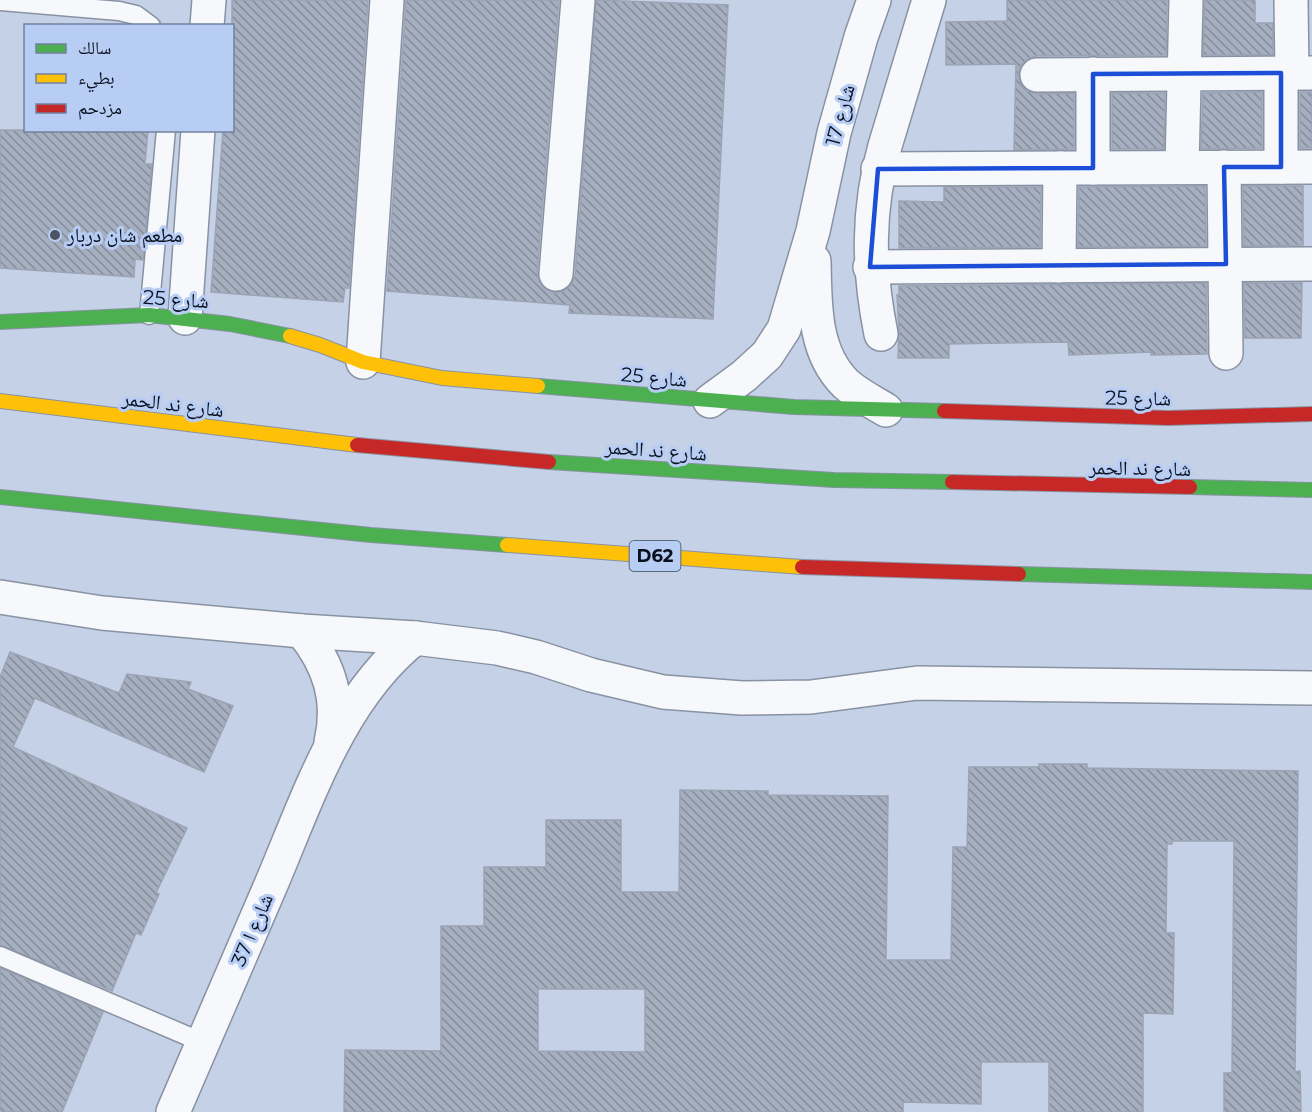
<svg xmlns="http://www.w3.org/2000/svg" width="1312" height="1112" font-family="Montserrat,'Noto Naskh Arabic',sans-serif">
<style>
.building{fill:url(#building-back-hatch);stroke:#9ba4b4;stroke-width:1.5;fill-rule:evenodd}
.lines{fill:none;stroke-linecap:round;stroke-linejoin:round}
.lane-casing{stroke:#8892a2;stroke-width:21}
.street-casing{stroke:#8892a2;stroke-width:36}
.fast-casing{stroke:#8892a2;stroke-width:16}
.slow-casing{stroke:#8892a2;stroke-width:16}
.jam-casing{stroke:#8892a2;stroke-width:16}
.lane{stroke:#f6f8fb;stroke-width:18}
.street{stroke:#f6f8fb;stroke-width:33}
.fast{stroke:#4caf50;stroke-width:14}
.slow{stroke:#ffc107;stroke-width:14}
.jam{stroke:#c62828;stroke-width:14}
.marked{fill:none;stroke:#1d4ed8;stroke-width:4.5;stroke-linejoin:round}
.poi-dot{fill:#4b5464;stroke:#b7cdf4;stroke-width:2}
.labels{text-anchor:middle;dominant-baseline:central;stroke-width:6;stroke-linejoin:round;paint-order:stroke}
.shield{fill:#b7cdf4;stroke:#3d495e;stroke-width:1.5}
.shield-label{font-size:18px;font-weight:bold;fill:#09101e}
.street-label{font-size:20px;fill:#09101e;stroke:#b7cdf4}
.poi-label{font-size:20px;fill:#09101e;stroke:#b7cdf4;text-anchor:start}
</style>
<defs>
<pattern id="building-back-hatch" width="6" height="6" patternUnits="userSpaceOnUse" patternTransform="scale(1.5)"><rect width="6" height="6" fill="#a6afc0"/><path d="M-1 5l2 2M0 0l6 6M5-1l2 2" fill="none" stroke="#858d9b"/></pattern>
</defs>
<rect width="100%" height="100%" fill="#c5d1e6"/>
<!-- building -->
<g class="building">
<polygon points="232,0 368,0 349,288 345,288 343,302 211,292 223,130 232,130"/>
<polygon points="406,0 559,0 537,273 539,281 545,289 555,293 563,291 571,285 575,276 596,0 728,5 713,319 569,313 570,305 387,291"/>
<polygon points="1007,0 1167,0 1166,55 1037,56 1027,59 1021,65 1018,75 1021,84 1027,91 1037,94 1074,93 1074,149 1014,150 1016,64 946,65 946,22 1007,21"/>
<polygon points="1205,0 1255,0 1255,23 1273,23 1273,55 1203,55"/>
<polygon points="1262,92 1262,148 1201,149 1203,93"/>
<rect x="1300" y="92" width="12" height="56"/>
<polygon points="1112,93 1165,93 1164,149 1112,149"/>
<polygon points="0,130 148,130 145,164 152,164 143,260 135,259 134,277 0,268"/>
<polygon points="1205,186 1206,246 1078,247 1079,187"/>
<polygon points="1243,186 1303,186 1303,245 1244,246"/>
<polygon points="944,187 1041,187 1040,247 899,248 899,201 944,202"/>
<polygon points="1206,283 1207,354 1151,355 1151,352 1069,355 1068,342 949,344 949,358 898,358 899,331 897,295 899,295 899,286"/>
<polygon points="1244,283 1302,283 1301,338 1245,338"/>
<polygon points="10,652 119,693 127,674 191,682 188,689 233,706 204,772 35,698 13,747 187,828 156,893 159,894 141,935 136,933 112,991 0,945 0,677"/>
<path d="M 1039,764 L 1087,764 L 1087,768 L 1298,771 L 1295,1072 L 1300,1071 L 1301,1112 L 1224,1112 L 1224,1073 L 1232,1073 L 1234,841 L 1172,841 L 1172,844 L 1167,844 L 1166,933 L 1174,933 L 1173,1014 L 1143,1013 L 1143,1112 L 1049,1112 L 1049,1062 L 981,1062 L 981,1104 L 903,1102 L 903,1112 L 344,1112 L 345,1050 L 441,1051 L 441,926 L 484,926 L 484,867 L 546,867 L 546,820 L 621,820 L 621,892 L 679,892 L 680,790 L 768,791 L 768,795 L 888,796 L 886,960 L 951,960 L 953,847 L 967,847 L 969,767 L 1039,767 ZM 538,989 L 645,989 L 645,1052 L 538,1051 Z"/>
<polygon points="0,968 103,1012 62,1112 0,1112"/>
</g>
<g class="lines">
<defs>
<g id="lane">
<polyline points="0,1 119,11 136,15 151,26"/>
<polyline points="149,315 166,130"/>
<polyline points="0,956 204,1043"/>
</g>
<g id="street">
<polyline points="1291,0 1292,73"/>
<polyline points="207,26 209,0"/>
<polyline points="1281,73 1281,167"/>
<polyline points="1093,74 1093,168"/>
<polyline points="1037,75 1312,73"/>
<polyline points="1182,167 1186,0"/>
<polyline points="1224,167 1226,353"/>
<polyline points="878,169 1312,167"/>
<path d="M 814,261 C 815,303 813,352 846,384 C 857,394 873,402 886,410"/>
<polyline points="1059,266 1060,168"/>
<polyline points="870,267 1312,264"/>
<polyline points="556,274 578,0"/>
<polyline points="185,318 198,130"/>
<path d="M 881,334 C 868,269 867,210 885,146 L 929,0"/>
<polyline points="363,362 387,0"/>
<polyline points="710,401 744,376 767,355 784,329 813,231 834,133 861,37 874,0"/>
<polyline points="0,597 102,613 302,631 415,638 497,648 536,657 591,675 663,692 742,698 811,697 917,683 1312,688"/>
<path d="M 302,631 C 329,664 341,700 331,742"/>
<path d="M 173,1112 C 206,1037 238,962 270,887 C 307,801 339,698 415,638"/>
</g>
<g id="fast">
<polyline points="0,322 149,315 230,324 290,336"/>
<polyline points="538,386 794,407 944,411"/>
<polyline points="549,462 834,480 952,482"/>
<polyline points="1190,487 1312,490"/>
<polyline points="0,497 371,535 507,545"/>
<polyline points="1019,574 1312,582"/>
</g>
<g id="slow">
<polyline points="290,336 320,345 363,362 442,378 538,386"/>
<polyline points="0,401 357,445"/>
<polyline points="507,545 802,567"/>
</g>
<g id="jam">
<polyline points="944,411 1168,418 1312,414"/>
<polyline points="357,445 549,462"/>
<polyline points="952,482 1190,487"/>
<polyline points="802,567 1019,574"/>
</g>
</defs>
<!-- lane casing -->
<use href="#lane" class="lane-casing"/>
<!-- street casing -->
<use href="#street" class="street-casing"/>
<!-- fast casing -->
<use href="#fast" class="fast-casing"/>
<!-- slow casing -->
<use href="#slow" class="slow-casing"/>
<!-- jam casing -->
<use href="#jam" class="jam-casing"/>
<!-- lane -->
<use href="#lane" class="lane"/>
<!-- street -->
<use href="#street" class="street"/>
<!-- fast -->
<use href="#fast" class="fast"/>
<!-- slow -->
<use href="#slow" class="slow"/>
<!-- jam -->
<use href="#jam" class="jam"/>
</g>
<!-- marked area -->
<path class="marked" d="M 1281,73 L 1281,167 L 1224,167 L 1226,264 L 870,267 L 878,169 L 1093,168 L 1093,74 Z"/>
<!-- markers -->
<circle class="poi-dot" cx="55" cy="235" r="6"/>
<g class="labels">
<!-- shield labels -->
<rect class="shield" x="629.5" y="541" width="51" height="30" rx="4.5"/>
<g class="shield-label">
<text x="655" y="556">D62</text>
</g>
<!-- street labels -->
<g class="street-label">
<text transform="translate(840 115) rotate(-75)">شارع 17</text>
<text transform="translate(176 299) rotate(4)">شارع 25</text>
<text transform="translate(654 377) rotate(5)">شارع 25</text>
<text transform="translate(1138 398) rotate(1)">شارع 25</text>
<text transform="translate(173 404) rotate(7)">شارع ند الحمر</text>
<text transform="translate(656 450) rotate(4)">شارع ند الحمر</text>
<text transform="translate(1140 468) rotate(1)">شارع ند الحمر</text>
<text transform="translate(252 930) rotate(-67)">شارع ا 37</text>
</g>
<!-- poi labels -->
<g class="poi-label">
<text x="67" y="235">مطعم شان دربار</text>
</g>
</g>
<!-- legend -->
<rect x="24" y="24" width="210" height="108" fill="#b7cdf4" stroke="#71819e" stroke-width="1.5"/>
<rect x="36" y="44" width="30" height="9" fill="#4caf50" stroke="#71819e" stroke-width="1.5"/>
<text x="78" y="54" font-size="18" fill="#09101e">سالك</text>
<rect x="36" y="74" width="30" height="9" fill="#ffc107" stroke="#71819e" stroke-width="1.5"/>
<text x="78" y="84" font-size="18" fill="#09101e">بطيء</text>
<rect x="36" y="104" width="30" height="9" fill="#c62828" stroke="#71819e" stroke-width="1.5"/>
<text x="78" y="114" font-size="18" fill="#09101e">مزدحم</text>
</svg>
